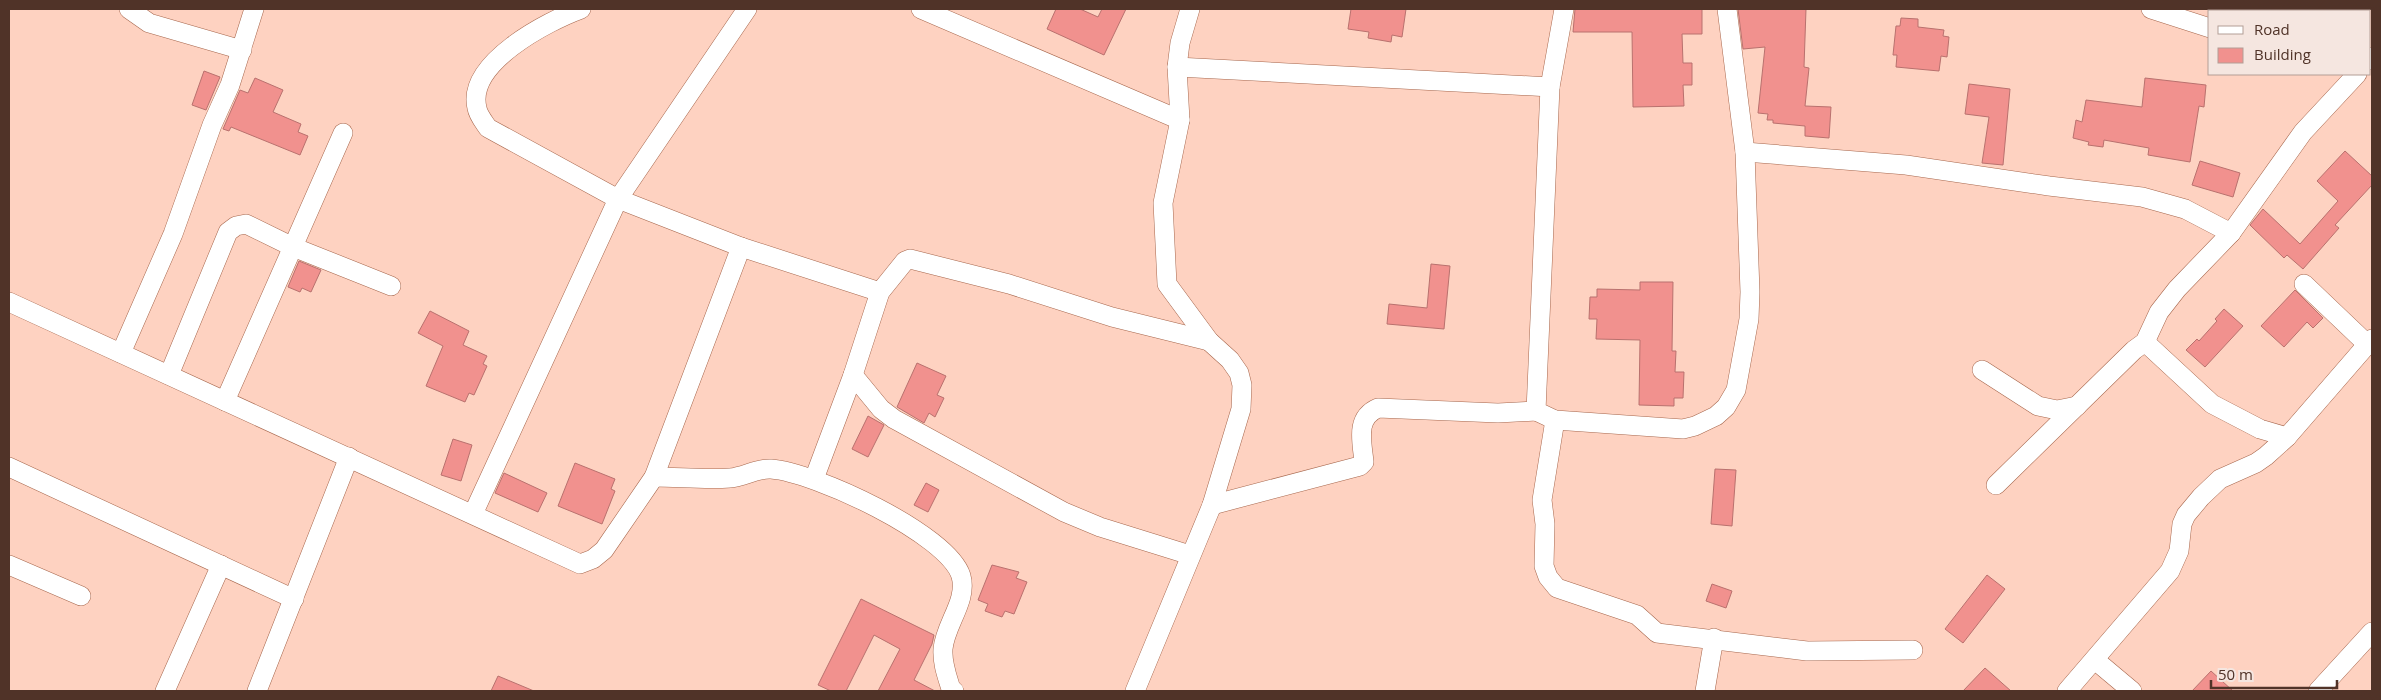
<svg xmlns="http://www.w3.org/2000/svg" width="2381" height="700" font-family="'Open Sans',sans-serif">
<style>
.building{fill:#f1918e;stroke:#b9716e}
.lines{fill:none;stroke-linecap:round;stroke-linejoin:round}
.minor-casing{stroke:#a7674d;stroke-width:20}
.minor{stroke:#fff;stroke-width:19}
</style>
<rect width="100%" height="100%" fill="#fed2c1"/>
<!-- building -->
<g class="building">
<polygon points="1056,9 1080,9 1098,17 1102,9 1126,9 1104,55 1047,29"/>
<polygon points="1351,9 1406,9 1402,37 1392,35 1391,42 1368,38 1369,32 1348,29"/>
<polygon points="1575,9 1702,9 1702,34 1682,34 1683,63 1692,63 1692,85 1683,85 1684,106 1633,107 1632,32 1573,32"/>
<polygon points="1738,9 1806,9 1804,67 1809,68 1805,106 1831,107 1829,138 1805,136 1805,126 1773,123 1773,120 1767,120 1768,114 1758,113 1765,47 1743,49"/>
<polygon points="1901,18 1918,19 1918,27 1944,30 1943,36 1949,37 1947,57 1941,56 1939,71 1896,67 1897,55 1893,55 1896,26 1900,26"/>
<polygon points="204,71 220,77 206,110 192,105"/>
<polygon points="255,78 283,90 273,112 301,124 298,132 308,136 300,155 231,127 229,131 223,129 240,90 248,93"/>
<polygon points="2145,78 2206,85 2204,107 2199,106 2190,162 2148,155 2149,148 2104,140 2103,147 2088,145 2089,142 2073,138 2076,120 2082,122 2086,100 2142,107"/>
<polygon points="1969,84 2010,89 2003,165 1982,163 1989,117 1965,114"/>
<polygon points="2345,151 2372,176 2372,185 2335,225 2339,228 2303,269 2287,255 2284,258 2250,225 2263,209 2300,244 2338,201 2317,181"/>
<polygon points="2200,161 2240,173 2233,197 2192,185"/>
<polygon points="299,261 321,270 311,292 302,288 300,292 288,287"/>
<polygon points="1431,264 1450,266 1444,329 1387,324 1389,304 1427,308"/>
<polygon points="1640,282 1673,282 1672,351 1676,351 1675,372 1684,372 1683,398 1674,398 1674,406 1639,405 1640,340 1596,339 1597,319 1589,319 1590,297 1597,297 1597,289 1640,290"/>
<polygon points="2295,290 2323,318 2313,328 2307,322 2284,347 2261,326"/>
<polygon points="2224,309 2243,326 2205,367 2186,350 2197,339 2199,341 2217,321 2215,319"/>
<polygon points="430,311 469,331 463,345 487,356 483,364 487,366 474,395 469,393 465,402 426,386 443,346 418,333"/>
<polygon points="917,363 946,376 937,395 944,398 935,417 929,413 924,423 897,407"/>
<polygon points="868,416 884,425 868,457 852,449"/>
<polygon points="453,439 472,445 461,481 441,475"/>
<polygon points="575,463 615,479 611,489 615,491 602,524 558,506"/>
<polygon points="1715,469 1736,470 1732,526 1711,524"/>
<polygon points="504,473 547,493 538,512 495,493"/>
<polygon points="926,483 939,490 928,512 914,505"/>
<polygon points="992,565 1019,572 1016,578 1027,582 1014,614 1005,611 1002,617 985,611 988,604 978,600"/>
<polygon points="1987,575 2005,589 1963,643 1945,629"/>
<polygon points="1712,584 1732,591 1726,608 1706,601"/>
<polygon points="861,599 934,635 932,644 914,680 935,691 878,691 900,649 874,635 846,691 831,691 818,685"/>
<polygon points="1985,668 2011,691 1963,691"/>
<polygon points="2211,671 2233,691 2192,691"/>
<polygon points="498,676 534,691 491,691"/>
</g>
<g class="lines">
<defs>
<g id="minor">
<polyline points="129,9 149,23 242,50"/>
<path d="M 581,9 C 548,21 466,63 477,108 C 478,115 484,122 488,128 L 618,199 L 741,247 L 880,292"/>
<polyline points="921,9 1180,120"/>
<polyline points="2151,9 2210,28"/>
<polyline points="2370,60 2372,57"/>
<polyline points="1177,67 1550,87 1536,411 1555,420 1683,429 1695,426 1716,416 1726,407 1736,390 1749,319 1750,292 1745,152 1727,9"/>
<polyline points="1550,87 1564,9"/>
<polyline points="1745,152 1906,165 2049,186 2142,197 2185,209 2231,233"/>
<polyline points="2304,284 2367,344"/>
<polyline points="9,302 580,564 593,559 604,550 654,477 741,247"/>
<polyline points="2145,342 2212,404 2260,429 2287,437"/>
<polyline points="121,353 173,234 212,125 230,85 254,9"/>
<polyline points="1982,370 2038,406 2057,410 2077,406"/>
<polyline points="169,375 228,232 236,226 246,224 293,247 391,286"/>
<polyline points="853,375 881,409 894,419 1064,512 1100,527 1190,555"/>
<polyline points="225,401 343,133"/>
<polyline points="1555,420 1542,500 1545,524 1544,566 1548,577 1557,588 1637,615 1657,633 1807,651 1913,650"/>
<polyline points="9,467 294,599"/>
<path d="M 654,477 C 679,477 705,480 730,478 C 744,477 757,468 771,469 C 814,472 948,534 961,576 C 968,601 945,624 943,649 C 942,663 947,676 951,689 L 954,691"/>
<polyline points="814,479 853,375 880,292 905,261 910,259 1009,284 1112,317 1209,341"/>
<polyline points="1996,485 2134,350 2145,342 2159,312 2177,289 2231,233 2303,132 2357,74"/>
<path d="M 1212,505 L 1360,466 L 1364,462 C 1362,441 1355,418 1378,408 L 1498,413 L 1536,411"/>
<polyline points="473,514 618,199 747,9"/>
<polyline points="9,565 81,596"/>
<polyline points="2095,660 2132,691"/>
<polyline points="165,691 221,565"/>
<polyline points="257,691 349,457"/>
<polyline points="1135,691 1212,505 1241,409 1242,385 1239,373 1230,360 1209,341 1167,284 1163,203 1180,120 1177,67 1180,43 1190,9"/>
<polyline points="1705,691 1714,638"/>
<polyline points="2067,691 2170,571 2179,551 2182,524 2186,515 2201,497 2220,479 2256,463 2266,456 2287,437 2372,339"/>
<polyline points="2318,691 2372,632"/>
</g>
</defs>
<!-- minor casing -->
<use href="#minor" class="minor-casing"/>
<!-- minor -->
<use href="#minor" class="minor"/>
</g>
<!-- border -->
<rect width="2381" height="700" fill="none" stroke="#503328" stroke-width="20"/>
<!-- legend -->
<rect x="2208" y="10" width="162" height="65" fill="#f5e6e0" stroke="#b39e96"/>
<rect x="2218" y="26" width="25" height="8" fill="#ffffff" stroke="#b39e96"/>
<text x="2254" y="35" font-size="15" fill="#503328">Road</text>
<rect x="2218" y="48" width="25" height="15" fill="#f1918e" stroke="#b39e96"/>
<text x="2254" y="60" font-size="15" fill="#503328">Building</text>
<!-- scale -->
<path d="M2211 680v8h126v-8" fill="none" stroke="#503328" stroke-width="2.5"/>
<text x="2218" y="680" font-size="15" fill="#503328" stroke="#f5e6e0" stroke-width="4" paint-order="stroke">50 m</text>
</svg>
